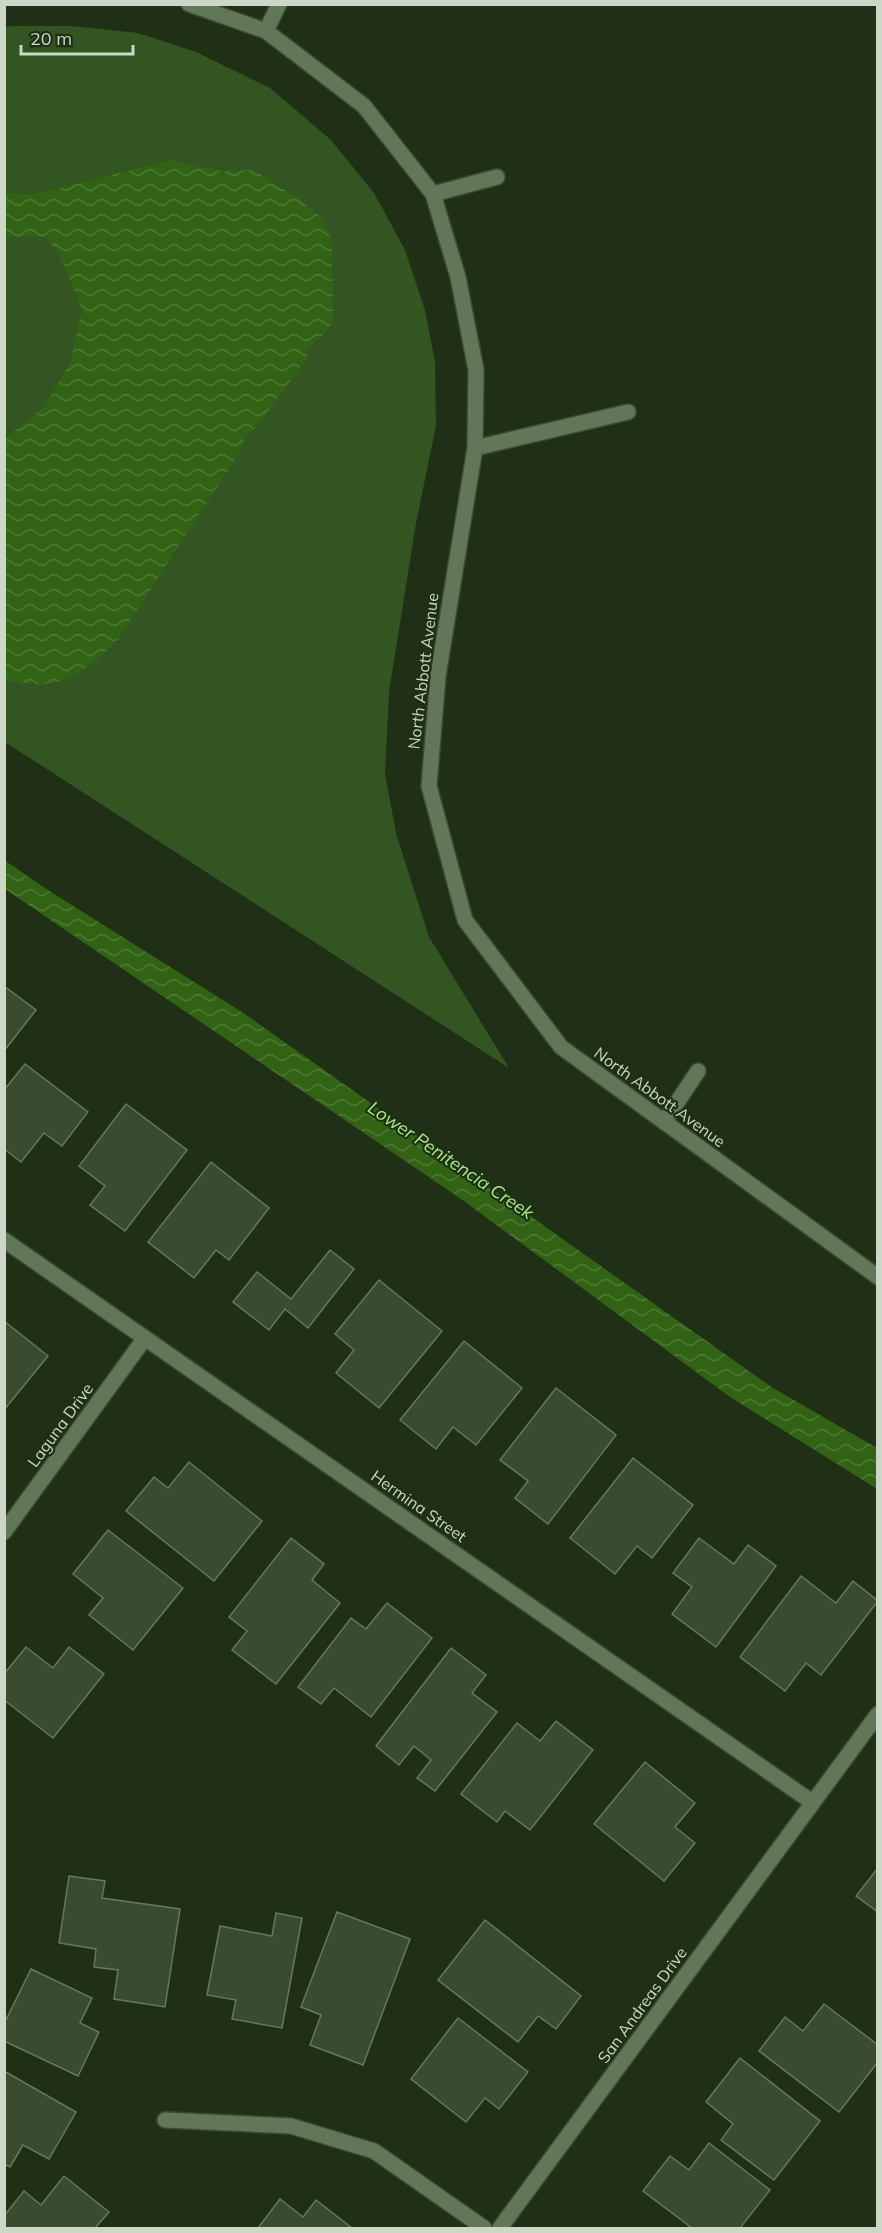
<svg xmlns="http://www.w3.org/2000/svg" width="882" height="2233" font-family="Mulish,sans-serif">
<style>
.park{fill:#335521}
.water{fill:url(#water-waves)}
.building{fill:#394c31;stroke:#65795c;stroke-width:1.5}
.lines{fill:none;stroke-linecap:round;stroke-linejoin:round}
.minor-casing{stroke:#3b4b33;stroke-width:18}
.minor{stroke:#617758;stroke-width:15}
.labels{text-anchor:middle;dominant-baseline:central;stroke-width:4.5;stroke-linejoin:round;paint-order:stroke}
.street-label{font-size:16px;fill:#ccd7c7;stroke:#1f3017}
.water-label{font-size:18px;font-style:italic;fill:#a7ec87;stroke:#1f3017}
</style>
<defs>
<pattern id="water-waves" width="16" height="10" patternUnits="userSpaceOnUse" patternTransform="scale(1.5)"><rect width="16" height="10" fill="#326315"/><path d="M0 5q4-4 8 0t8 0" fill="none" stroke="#4e7936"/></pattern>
</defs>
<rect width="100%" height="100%" fill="#1f3017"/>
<!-- park -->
<polygon class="park" points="14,26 71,26 138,33 196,52 270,88 331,140 374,193 405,250 425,310 435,362 436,426 416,523 389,692 385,774 396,833 429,937 509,1068 5,742 4,27"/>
<!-- water -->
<g class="water">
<path d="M 171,160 L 221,171 L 254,170 L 300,200 L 322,218 L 332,241 L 333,319 C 330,328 324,338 315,341 L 307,351 L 307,358 L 256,428 L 245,436 L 238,455 L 119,638 C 85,674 56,695 5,679 L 5,438 L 44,407 L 70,363 L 82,309 L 58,252 L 45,237 L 5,236 L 5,194 L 35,194 Z"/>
<polygon points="4,860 51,892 245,1014 773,1388 877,1448 877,1489 730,1397 464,1201 5,889"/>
</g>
<!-- building -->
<g class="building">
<polygon points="4,986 36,1010 4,1051"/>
<polygon points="25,1064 88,1112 62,1146 44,1133 21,1162 4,1149 4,1090"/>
<polygon points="126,1104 187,1150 125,1231 90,1205 105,1186 79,1166"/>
<polygon points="211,1162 269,1208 229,1260 216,1250 194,1278 148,1242"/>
<polygon points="330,1250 354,1269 308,1328 285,1309 269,1330 233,1302 257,1272 291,1299"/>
<polygon points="379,1280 442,1331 379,1408 336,1373 354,1350 335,1334"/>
<polygon points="4,1321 48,1356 4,1410"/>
<polygon points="464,1341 522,1388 476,1445 453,1427 436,1449 400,1420"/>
<polygon points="556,1388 616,1435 548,1524 515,1498 528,1481 500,1460"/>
<polygon points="633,1458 693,1505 652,1558 637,1546 615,1574 570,1538"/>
<polygon points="189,1462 262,1521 214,1581 126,1511 154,1477 168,1488"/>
<polygon points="108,1530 183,1588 133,1650 89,1615 103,1598 73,1574"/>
<polygon points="291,1538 324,1564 312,1580 340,1603 276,1684 232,1650 247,1631 229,1617"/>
<polygon points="699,1538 734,1564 748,1545 776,1566 716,1647 672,1614 692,1587 673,1573"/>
<polygon points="801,1576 836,1603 853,1581 878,1601 821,1675 806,1663 785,1691 740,1657"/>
<polygon points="387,1603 432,1638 371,1717 334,1688 321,1704 298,1687 351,1618 366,1629"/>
<polygon points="26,1647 53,1668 69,1647 104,1674 53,1738 4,1700 4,1674"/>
<polygon points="451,1648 486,1675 472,1693 497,1712 435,1791 417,1778 431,1760 414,1746 399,1765 376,1746"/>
<polygon points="556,1721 593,1750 530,1830 505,1811 497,1822 461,1794 517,1723 540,1741"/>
<polygon points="645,1762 695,1803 675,1827 695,1843 664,1881 594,1824"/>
<polygon points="878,1868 878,1912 856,1896"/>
<polygon points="69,1876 105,1881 102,1898 180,1909 165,2007 114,1999 118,1970 94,1967 96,1949 59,1943"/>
<polygon points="337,1912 410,1939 363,2065 310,2045 321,2015 301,2007"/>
<polygon points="276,1913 302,1918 282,2028 232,2019 236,2000 207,1995 220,1926 272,1936"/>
<polygon points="485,1920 581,1996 556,2029 538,2016 518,2042 438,1980"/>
<polygon points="31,1969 92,1998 80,2023 99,2032 78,2076 4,2041 4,2024"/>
<polygon points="824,2004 878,2045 878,2062 839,2112 759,2051 785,2017 803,2031"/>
<polygon points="458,2018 528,2072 499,2109 485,2098 466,2122 411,2079"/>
<polygon points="740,2058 820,2121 774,2180 721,2140 733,2124 706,2102"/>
<polygon points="4,2071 76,2112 49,2159 23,2145 10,2167 4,2164"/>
<polygon points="709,2143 770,2190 740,2228 692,2228 643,2191 670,2156 689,2170"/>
<polygon points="64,2176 109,2212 95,2228 4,2228 4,2216 24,2191 41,2205"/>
<polygon points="280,2199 303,2217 316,2200 352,2228 258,2228"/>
</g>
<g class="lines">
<defs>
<g id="minor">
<polyline points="189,4 266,31 364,106 433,194 458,277 476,370 475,448 438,676 429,786 465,920 561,1047 878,1277"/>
<polyline points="266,31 279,4"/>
<polyline points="433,194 497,177"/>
<polyline points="475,448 628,412"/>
<polyline points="664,1122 698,1071"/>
<polyline points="4,1240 812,1802"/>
<polyline points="4,1532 145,1338"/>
<polyline points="165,2120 291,2126 374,2151 484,2228"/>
<polyline points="500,2228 878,1714"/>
</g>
</defs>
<!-- minor casing -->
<use href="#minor" class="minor-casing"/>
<!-- minor -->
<use href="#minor" class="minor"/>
</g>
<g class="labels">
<!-- street labels -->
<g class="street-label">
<text transform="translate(423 671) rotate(-83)">North Abbott Avenue</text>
<text transform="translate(660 1097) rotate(36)">North Abbott Avenue</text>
<text transform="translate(60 1425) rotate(-54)">Laguna Drive</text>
<text transform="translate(419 1506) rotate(35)">Hermina Street</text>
<text transform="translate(642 2005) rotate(-54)">San Andreas Drive</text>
</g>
<!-- water labels -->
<g class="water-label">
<text transform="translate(451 1160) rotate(34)">Lower Penitencia Creek</text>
</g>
</g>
<!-- border -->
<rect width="882" height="2233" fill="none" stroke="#ccd7c7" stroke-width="12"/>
<!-- scale -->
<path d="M21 45v9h112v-9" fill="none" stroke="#ccd7c7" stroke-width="3"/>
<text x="30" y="45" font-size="18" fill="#ccd7c7" stroke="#1f3017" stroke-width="4.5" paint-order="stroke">20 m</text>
</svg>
